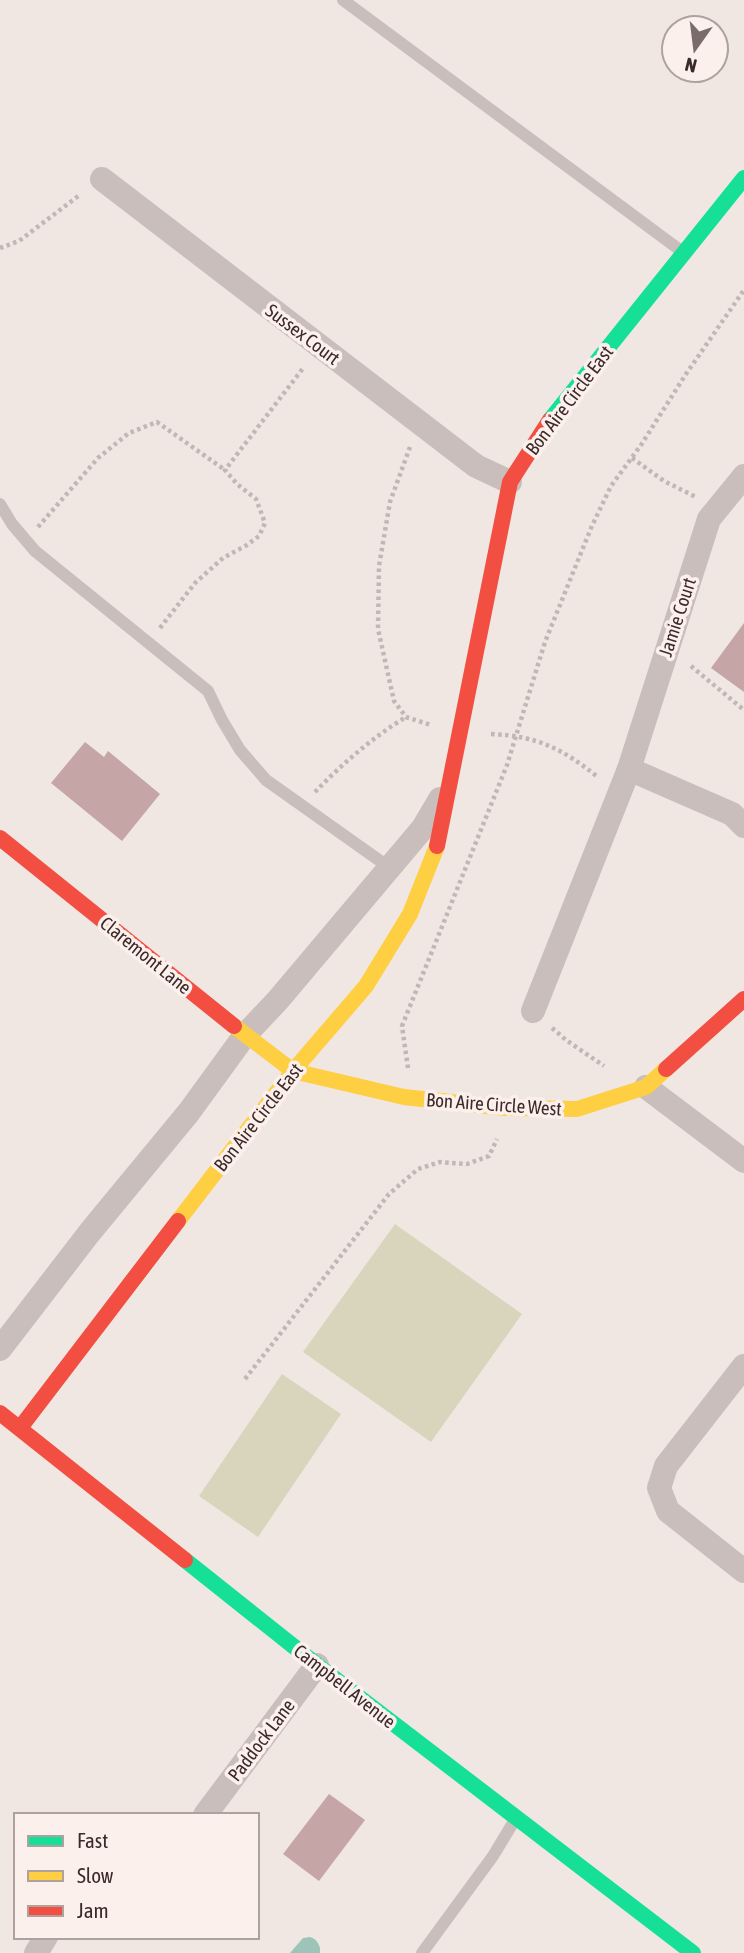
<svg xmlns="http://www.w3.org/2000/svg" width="744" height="1953" font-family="'Asap Condensed',sans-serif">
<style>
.green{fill:#d8d5bc}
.water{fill:#9dc4b8}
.building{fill:#c5a5a5}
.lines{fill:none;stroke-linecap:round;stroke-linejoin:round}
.path{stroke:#c2b7b5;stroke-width:4.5;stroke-dasharray:3.5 3.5;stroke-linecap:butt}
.lane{stroke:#cabebc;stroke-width:12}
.street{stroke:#cabebc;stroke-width:24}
.fast{stroke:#16e098;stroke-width:16}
.slow{stroke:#ffcf43;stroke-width:16}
.jam{stroke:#f24e42;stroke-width:16}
.labels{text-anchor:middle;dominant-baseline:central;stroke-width:7;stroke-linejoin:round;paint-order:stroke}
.street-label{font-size:19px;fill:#3b2a29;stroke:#fcf0ec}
</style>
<rect width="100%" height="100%" fill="#f0e7e3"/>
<!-- green -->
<g class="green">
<polygon points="395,1224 522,1314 431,1442 303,1352"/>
<polygon points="282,1374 341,1414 258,1537 199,1496"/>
</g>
<!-- water -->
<path class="water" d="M 310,1937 C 317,1939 321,1946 320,1953 L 290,1953 L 303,1938 Z"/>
<!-- building -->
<g class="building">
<polygon points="744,623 744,692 711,668"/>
<polygon points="85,742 104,757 108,751 160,794 122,841 51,783"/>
<polygon points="329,1794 365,1820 319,1881 283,1854"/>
</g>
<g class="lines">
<!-- path -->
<g class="path">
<polyline points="0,248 19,241 81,194"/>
<polyline points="410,447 390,502 379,566 378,629 394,701 406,717 431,725"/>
<polyline points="632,458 664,481 696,497"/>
<polyline points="38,527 98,458 129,433 157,422 225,470"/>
<polyline points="160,628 195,583 223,558 247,545 259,536 265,523 256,499 237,484 225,470 304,367"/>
<polyline points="691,666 744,710"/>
<path d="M 491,734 C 538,736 563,749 599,778"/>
<path d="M 315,792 C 342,764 373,737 406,717"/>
<polyline points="552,1028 566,1040 604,1066"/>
<polyline points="408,1068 402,1026 507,765 545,642 591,528 611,486 641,445 686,374 744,290"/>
<polyline points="245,1379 389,1194 418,1169 440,1162 467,1164 489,1156 497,1139"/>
</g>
<!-- lane -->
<g class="lane">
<polyline points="343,0 684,253"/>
<polyline points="0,504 12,524 35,551 208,691 222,720 240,750 266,780 390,868"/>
<polyline points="422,1953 493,1856 516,1818"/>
</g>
<!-- street -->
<g class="street">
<polyline points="102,179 476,466 510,482"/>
<polyline points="629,769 732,814 744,826"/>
<polyline points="533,1011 629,769 709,519 744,476"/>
<polyline points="646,1087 744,1161"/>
<polyline points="0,1349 90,1232 189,1112 245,1035 278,1000 423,828 440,799"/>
<polyline points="744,1366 666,1466 659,1488 668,1511 744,1571"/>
<polyline points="205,1815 317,1665"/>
<polyline points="36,1953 46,1937"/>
</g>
<!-- fast -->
<g class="fast">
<polyline points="550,420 744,178"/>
<polyline points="185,1560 317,1665 693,1953"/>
</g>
<!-- slow -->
<g class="slow">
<polyline points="234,1026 293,1071 404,1097 506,1108 577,1109 646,1087 666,1069"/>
<polyline points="178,1221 293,1071 366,986 410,914 437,846"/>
</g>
<!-- jam -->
<g class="jam">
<polyline points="0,838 234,1026"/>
<polyline points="437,846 510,482 550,420"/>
<polyline points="666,1069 744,999"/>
<polyline points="0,1413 185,1560"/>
<polyline points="20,1428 178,1221"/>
</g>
</g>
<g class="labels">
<!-- street labels -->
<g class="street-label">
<text transform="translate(303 334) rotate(37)">Sussex Court</text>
<text transform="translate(569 400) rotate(-53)">Bon Aire Circle East</text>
<text transform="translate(677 617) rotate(-72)">Jamie Court</text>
<text transform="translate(146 955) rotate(39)">Claremont Lane</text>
<text transform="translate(494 1104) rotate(4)">Bon Aire Circle West</text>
<text transform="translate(258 1117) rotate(-52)">Bon Aire Circle East</text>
<text transform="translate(345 1686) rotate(38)">Campbell Avenue</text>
<text transform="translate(261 1740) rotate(-53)">Paddock Lane</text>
</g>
</g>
<!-- legend -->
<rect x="14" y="1813" width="245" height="126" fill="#fcf0ec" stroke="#afa19e" stroke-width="2"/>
<rect x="28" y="1836" width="35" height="10" fill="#16e098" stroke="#afa19e" stroke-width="2"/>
<text x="77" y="1848" font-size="21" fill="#3b2a29">Fast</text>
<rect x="28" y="1871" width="35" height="10" fill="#ffcf43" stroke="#afa19e" stroke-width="2"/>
<text x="77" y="1883" font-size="21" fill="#3b2a29">Slow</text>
<rect x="28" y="1906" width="35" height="10" fill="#f24e42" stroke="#afa19e" stroke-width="2"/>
<text x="77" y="1918" font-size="21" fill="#3b2a29">Jam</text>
<!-- north arrow -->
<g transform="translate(695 49) rotate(194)"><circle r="33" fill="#fcf0ec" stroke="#afa19e" stroke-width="2"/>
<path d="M0-5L12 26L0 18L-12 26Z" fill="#7a6c6a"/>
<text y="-10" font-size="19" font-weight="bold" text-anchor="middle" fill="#3b2a29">N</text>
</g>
</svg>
